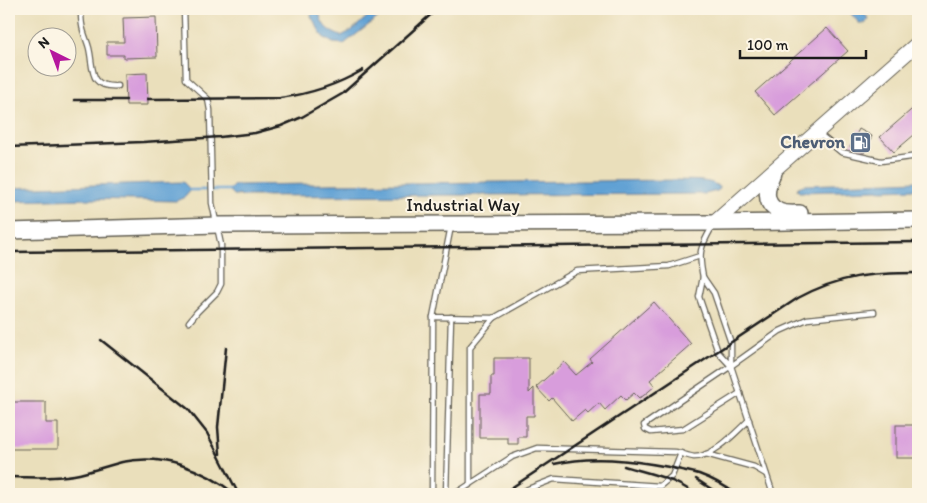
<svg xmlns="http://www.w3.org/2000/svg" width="927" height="503" font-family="Itim,sans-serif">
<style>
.water{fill:#61a1d4;stroke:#3e5e78}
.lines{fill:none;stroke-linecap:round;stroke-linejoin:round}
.stream{stroke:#61a1d4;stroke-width:2.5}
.building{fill:#d89ddc}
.lane-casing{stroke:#646054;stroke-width:7}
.secondary-casing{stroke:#646054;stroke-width:16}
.primary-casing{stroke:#646054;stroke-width:18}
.lane{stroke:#fff;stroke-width:4.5}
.secondary{stroke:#fff;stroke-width:14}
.primary{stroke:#fff;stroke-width:15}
.rail{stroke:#1c1c1c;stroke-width:2.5}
.labels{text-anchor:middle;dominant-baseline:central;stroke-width:4;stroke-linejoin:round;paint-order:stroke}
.service-label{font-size:18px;font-weight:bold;fill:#4e5e75;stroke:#fcf5e5;text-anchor:end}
.street-label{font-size:18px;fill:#1c1c1c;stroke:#fcf5e5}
</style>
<rect width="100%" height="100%" fill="#fcf5e5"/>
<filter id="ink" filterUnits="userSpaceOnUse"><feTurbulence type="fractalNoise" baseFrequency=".02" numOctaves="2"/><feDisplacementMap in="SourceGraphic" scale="10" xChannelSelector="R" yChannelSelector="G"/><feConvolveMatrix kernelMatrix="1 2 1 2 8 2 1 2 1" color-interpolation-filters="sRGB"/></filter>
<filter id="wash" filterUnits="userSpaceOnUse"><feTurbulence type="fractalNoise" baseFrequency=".0096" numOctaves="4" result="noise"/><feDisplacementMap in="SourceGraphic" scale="20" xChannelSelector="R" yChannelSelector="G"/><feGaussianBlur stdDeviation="1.12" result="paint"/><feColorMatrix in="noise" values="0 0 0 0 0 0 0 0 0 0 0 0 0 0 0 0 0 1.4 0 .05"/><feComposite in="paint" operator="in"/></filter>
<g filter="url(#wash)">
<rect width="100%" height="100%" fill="#eadfbb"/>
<!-- water -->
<g class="water">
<path d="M 313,9 L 319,9 C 320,24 327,31 341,36 L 351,31 L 376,9 L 389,9 L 344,44 L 333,43 L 323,37 L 311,16 Z"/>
<polygon points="847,9 860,9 868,18 866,23 859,23"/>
<path d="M 676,180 C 687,181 715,178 720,189 L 717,191 L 705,194 L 245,196 L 234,195 L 229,190 L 234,185 Z"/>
<polygon points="918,181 918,189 799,192 797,190 798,187 804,185"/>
<polygon points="183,182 191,190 185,197 176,201 89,199 9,201 9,188"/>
</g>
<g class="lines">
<!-- stream -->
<polyline class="stream" points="190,190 232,190"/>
</g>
<g id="blocks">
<!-- building -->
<g class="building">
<polygon points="156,17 157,57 124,58 124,55 107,55 107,42 124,42 123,18"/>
<polygon points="827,28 848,51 775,115 755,92"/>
<polygon points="147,73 148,105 126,105 125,74"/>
<polygon points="918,104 918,140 914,135 894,152 880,137"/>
<polygon points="859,129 872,136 864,153 850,147"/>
<polygon points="654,302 691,344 650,380 655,386 643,396 639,398 634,393 626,400 621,395 605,410 599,403 588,413 585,410 572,421 552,398 549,401 536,387 564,362 576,375 592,362 590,359"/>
<polygon points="494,358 529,358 529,393 534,388 534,416 526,416 526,437 518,437 518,444 508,444 508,438 480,438 480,394 491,394 491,376 494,376"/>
<polygon points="9,402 46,402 46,423 58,423 58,449 9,449"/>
<rect x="896" y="425" width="22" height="33"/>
</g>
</g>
</g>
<g filter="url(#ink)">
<use href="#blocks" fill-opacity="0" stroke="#646054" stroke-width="1"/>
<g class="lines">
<defs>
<g id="lane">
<path d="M 81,9 C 81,14 81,20 82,25 C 83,33 87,40 89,48 C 94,69 88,88 118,86"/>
<polyline points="184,9 186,79 208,99 210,110 212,203 221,245 221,284 217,292 197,312 189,322"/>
<polyline points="818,133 841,152 881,161 918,156"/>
<polyline points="451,226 433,317 494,318 577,271 669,266 700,256"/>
<path d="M 703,277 C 698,252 700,248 712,227"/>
<polyline points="731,366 718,352 699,297 703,277 714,293 731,343 731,366 773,494"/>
<polyline points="740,393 683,429 651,432 645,429 644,425 731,366 780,331 807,319 874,312"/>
<polyline points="706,454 754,467 766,474"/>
<polyline points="470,485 470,347 494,318"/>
<polyline points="432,494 433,317"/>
<polyline points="446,494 451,317"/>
<path d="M 455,494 L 512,457 L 537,448 L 675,452 C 681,453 688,456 694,457 C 714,457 736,432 749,420"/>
<polyline points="520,494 528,489 554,479 660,486 672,476 681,453"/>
</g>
<polyline id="secondary" points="714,223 918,43"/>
<g id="primary">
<path d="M 773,173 C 767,186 762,204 779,211 C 785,214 794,213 800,213"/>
<polyline points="9,231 218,225 714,223 918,220"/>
</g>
</defs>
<!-- lane casing -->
<use href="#lane" class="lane-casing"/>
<!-- secondary casing -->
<use href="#secondary" class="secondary-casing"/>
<!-- primary casing -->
<use href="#primary" class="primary-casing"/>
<!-- lane -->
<use href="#lane" class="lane"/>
<!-- secondary -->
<use href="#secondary" class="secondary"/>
<!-- primary -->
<use href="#primary" class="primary"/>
<!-- rail -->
<g class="rail">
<path d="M 148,99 L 280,98 C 310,94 337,85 363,70"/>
<polyline points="74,100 126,100"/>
<polyline points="9,147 143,142 220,137 255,133 281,126 302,117 342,94 437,9"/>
<polyline points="9,252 918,242"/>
<polyline points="101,340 188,409 207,433 238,493"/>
<polyline points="220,454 218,427 226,348"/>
<path d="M 554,464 C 592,455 631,460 669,467 C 679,470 689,471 699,474 C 713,479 725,486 736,494"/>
<path d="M 624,466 C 648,473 674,478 695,494"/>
<path d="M 9,477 C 30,477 52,479 74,475 C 90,472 106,466 122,462 C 163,453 203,469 235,494"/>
<polyline points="696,479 719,494"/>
<path d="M 502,494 L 798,298 C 841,275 871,273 918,273"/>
</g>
</g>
</g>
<!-- icons -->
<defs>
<symbol id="fuel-square" viewBox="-11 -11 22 22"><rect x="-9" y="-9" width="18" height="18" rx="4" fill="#5c6f8a" stroke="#fcf5e5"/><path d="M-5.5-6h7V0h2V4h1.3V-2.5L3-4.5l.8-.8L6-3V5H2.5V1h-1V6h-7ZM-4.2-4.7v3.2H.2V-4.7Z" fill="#fff"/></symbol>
</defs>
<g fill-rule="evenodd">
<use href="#fuel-square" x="848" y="130" width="25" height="25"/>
</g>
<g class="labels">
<!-- service labels -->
<g class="service-label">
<text x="845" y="142">Chevron</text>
</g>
<!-- street labels -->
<g class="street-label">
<text x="463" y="205">Industrial Way</text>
</g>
</g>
<!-- margin -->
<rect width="927" height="503" fill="none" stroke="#fcf5e5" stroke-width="30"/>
<!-- north arrow -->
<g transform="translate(52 52) rotate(318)"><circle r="24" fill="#fcf5e5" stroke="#a29e95"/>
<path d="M0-4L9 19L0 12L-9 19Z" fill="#b5179e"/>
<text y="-8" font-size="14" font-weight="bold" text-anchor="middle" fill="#1c1c1c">N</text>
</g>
<!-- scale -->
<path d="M740 50v8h126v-8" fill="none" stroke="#1c1c1c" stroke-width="2.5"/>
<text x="747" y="50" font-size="15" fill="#1c1c1c" stroke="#fcf5e5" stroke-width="4" paint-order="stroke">100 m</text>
</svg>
